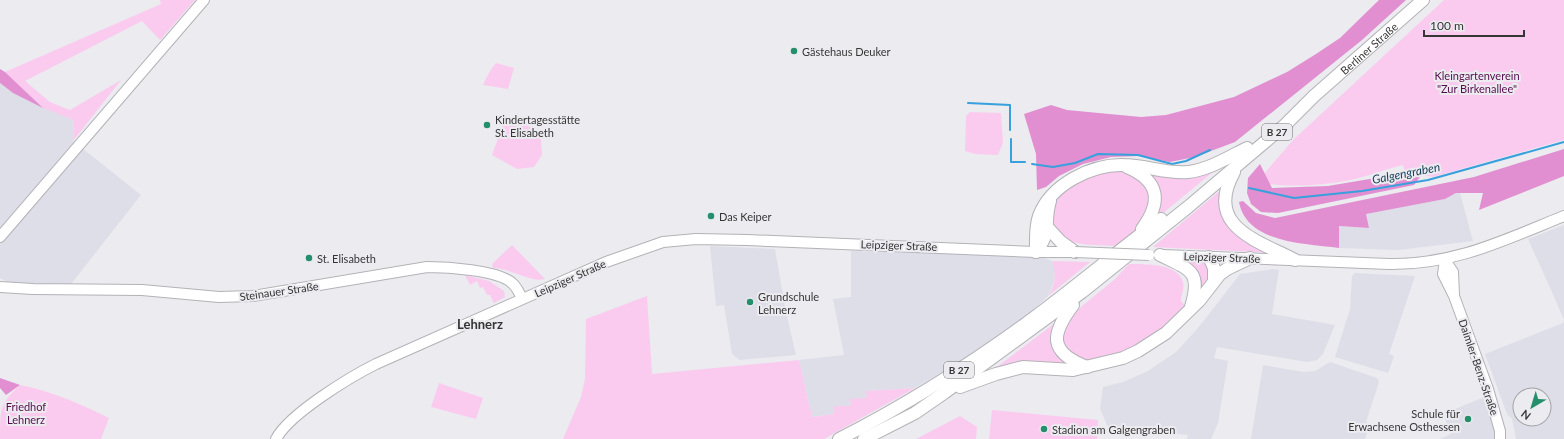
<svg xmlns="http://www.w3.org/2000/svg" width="1564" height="439" font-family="Lato,sans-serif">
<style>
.built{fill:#dedee9;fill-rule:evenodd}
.green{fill:#fbcbef}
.forest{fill:#e18fd0}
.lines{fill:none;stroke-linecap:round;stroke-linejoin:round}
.stream{stroke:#38a0dc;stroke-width:2}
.secondary-casing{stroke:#b2b2b7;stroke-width:12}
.highway-casing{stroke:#b2b2b7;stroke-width:14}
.secondary{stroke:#fff;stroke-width:10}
.highway{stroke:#fff;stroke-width:12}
.secondary-bridge-casing{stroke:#b2b2b7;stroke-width:12;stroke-linecap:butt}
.secondary-bridge{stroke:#fff;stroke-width:10}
.poi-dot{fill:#258e6b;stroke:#ebebf0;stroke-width:1.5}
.labels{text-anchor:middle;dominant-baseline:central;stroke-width:4;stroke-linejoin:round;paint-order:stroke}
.shield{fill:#ebebf0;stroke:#6c6c6e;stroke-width:1}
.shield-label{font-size:10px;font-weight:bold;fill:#363637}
.street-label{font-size:11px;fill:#363637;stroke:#ebebf0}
.poi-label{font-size:11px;fill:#363637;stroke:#ebebf0;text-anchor:start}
.park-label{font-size:11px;fill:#570e4d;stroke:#ebebf0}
.water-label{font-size:12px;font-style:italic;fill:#133d56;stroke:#ebebf0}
.quarter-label{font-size:13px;font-weight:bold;fill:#363637;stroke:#ebebf0}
</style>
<rect width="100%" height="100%" fill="#ebebf0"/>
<!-- built -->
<g class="built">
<polygon points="0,83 13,93 74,120 73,141 141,195 71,284 9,283 0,278"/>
<polygon points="1456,193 1460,193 1473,241 1399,250 1339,248 1339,226 1369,228 1365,214 1445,199"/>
<path d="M 1564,225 L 1564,439 L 1516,439 L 1512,419 L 1507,414 L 1485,354 L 1563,323 L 1564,320 L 1551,290 L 1528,239 ZM 1520,395 L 1544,395 L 1544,419 L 1520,419 Z"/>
<polygon points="710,246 775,249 786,312 796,355 740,360 732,354 724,305 716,306"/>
<polygon points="851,251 1014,255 1045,258 1052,261 1055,268 1054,281 1048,296 1025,317 975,352 915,388 867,391 867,398 851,406 834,406 834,414 812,417 799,360 844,355 833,299 851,297"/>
<polygon points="1274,269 1279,270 1272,314 1335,325 1323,354 1317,360 1307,362 1217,347 1214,358 1228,361 1218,423 1211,439 1187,439 1188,435 1108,427 1100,409 1103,387 1123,382 1148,371 1176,352 1198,328 1240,274"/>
<polygon points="1355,273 1415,276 1389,354 1394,356 1388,373 1335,357 1350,309 1352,276"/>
<polygon points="1330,362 1377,378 1379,382 1366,422 1373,425 1369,427 1365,439 1251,439 1263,365 1304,372 1315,371"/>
<polygon points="1484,397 1494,429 1494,439 1440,439 1451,434 1443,414"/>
</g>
<!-- green -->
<g class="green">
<polygon points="160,0 195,0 160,40 142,21 25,81 50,102 70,110 121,80 73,141 74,120 43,108 5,72 161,4"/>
<path d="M 1444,0 L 1564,0 L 1564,140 L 1433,177 L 1405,172 L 1403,165 C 1386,169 1371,175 1355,179 C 1324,186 1287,188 1257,182 L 1293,140 Z"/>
<path d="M 496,63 L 514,68 L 508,89 L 483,85 C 486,77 491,69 496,63 Z"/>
<polygon points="970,112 1001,113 1003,143 998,155 975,154 965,151 966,116"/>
<polygon points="505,120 522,123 533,129 541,140 542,155 534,167 517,169 492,155"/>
<polygon points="1139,168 1214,171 1156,219 1156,214"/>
<path d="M 1107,171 L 1128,172 L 1143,180 L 1152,199 L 1135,233 L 1118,246 C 1103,245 1084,246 1069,241 C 1060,238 1057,233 1053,224 C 1038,196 1086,177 1107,171 Z"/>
<polygon points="1222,189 1220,204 1275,253 1153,247"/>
<path d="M 512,245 L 515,248 L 545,279 C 530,283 511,268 493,268 L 492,264 Z"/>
<path d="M 1052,261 L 1090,262 L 1048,296 C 1055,286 1057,273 1052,261 Z"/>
<polygon points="1206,261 1207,262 1209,280 1200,295 1186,262"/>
<path d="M 1129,264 C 1144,264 1178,263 1183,282 C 1185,288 1181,294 1181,301 L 1185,305 C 1169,329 1103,374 1074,357 C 1069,354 1065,348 1062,344 L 1063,326 L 1071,315 L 1114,280 Z"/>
<polygon points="465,275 489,281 504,291 505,297 494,303 490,295 487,295 483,287 480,288 477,281 470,285"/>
<polygon points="647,296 652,374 799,360 812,417 834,414 834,406 851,406 850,399 867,398 866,391 915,388 824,439 563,439 581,397 585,379 586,319"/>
<polygon points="1055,323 1054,328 1073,366 993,370"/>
<polygon points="439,383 483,398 476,419 431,407"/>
<path d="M 20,385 C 52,391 80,404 109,418 L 101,439 L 0,439 C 0,408 0,404 20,385 Z"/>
<polygon points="992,410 1098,420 1097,439 989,439"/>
<polygon points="960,416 977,427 976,439 916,439"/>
</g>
<!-- forest -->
<g class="forest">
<polygon points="1379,0 1406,0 1362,40 1235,142 1195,157 1170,162 1139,156 1111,157 1083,164 1059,176 1046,187 1037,190 1036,154 1024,114 1051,105 1067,110 1141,117 1166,115 1234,97 1287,72 1316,54 1340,38"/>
<polygon points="0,69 5,72 43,108 13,93 0,83"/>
<path d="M 1564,149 L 1564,176 L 1479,210 L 1483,193 L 1456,193 L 1445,199 L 1366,214 L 1369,228 L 1339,226 L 1339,248 C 1306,243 1247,244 1239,202 L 1243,201 L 1256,213 L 1275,218 L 1474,177 Z"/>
<polygon points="1260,164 1272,188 1328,186 1405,173 1420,177 1414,185 1278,213 1261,212 1251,204 1247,193 1248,178"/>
<polygon points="0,378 20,385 6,395 0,388"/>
</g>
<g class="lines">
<!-- stream -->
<g class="stream">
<polyline points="968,103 1010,105 1010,130"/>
<polyline points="1011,139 1011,162 1025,162"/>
<polyline points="1032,164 1053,167 1075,163 1098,154 1138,155 1172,164 1186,161 1210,150"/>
<polyline points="1249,188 1294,198 1362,191 1428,180 1564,142"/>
</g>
<defs>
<g id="secondary">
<polyline points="0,237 204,0"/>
<path d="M 1162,255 L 1389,264 C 1455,265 1504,240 1564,216"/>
<polyline points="1445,260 1443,274 1454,296 1488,389 1500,431 1500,439"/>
<polyline points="1445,260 1453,272 1454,295"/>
<path d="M 0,287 L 33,289 L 142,290 L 219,297 L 253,296 L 427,267 C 446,267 498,270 512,283 C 517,287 519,293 522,298"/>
<path d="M 276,439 C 289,414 350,377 376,364 L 606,262 L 663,242 L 696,239 L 747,240 L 1036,252 L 1075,252"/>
</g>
<g id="highway">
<path d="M 1127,167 C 1160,181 1162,202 1142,229"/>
<path d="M 1234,172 C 1204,226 1256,240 1295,260"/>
<polyline points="1048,228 1061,242 1075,252"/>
<path d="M 1036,252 C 1036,240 1035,227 1039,216 C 1051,184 1092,164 1124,165 C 1145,165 1166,174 1188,172 C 1208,170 1229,157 1247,148"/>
<path d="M 1036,252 C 1053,229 1043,224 1050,201"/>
<path d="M 1160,255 C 1190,270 1202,270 1191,307"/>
<polyline points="1209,257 1214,268 1214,280"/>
<path d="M 1073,305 C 1051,334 1048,352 1087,367"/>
<polyline points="960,387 996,374 1023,367 1073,370 1123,358 1138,351 1166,333 1199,301 1220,274 1227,269 1250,258"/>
<path d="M 839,439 C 904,406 966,367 1024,325 C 1071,291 1115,253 1161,219"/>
<path id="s1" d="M 864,439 L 915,413 L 944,393 L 1082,292 L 1188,207 L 1285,125 L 1314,96 L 1423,0"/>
</g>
</defs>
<!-- secondary casing -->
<use href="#secondary" class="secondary-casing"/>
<!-- highway casing -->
<use href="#highway" class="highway-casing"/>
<!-- secondary -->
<use href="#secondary" class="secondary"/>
<!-- highway -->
<use href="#highway" class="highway"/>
<defs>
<polyline id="secondary-bridge" points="1075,252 1149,255"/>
</defs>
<!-- secondary-bridge casing -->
<use href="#secondary-bridge" class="secondary-bridge-casing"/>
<!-- secondary-bridge -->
<use href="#secondary-bridge" class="secondary-bridge"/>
</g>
<!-- markers -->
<g class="poi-dot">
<circle cx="794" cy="51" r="4"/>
<circle cx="487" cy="125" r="4"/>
<circle cx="711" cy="216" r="4"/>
<circle cx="309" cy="258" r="4"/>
<circle cx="750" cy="302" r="4"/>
<circle cx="1468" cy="419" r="4"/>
<circle cx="1044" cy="429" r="4"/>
</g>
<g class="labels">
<!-- shield labels -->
<g class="shield">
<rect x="1262" y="124" width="30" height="16" rx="3"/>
<rect x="944" y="362" width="30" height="16" rx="3"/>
</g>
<g class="shield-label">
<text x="1277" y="132">B 27</text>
<text x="959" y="370">B 27</text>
</g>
<!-- street labels -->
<g class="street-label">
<text stroke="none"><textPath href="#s1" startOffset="640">Berliner Straße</textPath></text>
<text transform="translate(899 245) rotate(2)">Leipziger Straße</text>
<text transform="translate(1222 257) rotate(2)">Leipziger Straße</text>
<text transform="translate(570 278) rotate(-24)">Leipziger Straße</text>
<text transform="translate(279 291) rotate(-8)">Steinauer Straße</text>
<text transform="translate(1479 367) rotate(71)">Daimler-Benz-Straße</text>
</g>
<!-- poi labels -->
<g class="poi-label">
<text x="802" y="51">Gästehaus Deuker</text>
<text x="495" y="119">Kindertagesstätte<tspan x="495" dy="13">St. Elisabeth</tspan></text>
<text x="719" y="216">Das Keiper</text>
<text x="317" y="258">St. Elisabeth</text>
<text x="758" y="296">Grundschule<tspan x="758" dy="13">Lehnerz</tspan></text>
<text x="1460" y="413" text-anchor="end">Schule für<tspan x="1460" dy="13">Erwachsene Osthessen</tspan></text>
<text x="1052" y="429">Stadion am Galgengraben</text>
</g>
<!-- park labels -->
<g class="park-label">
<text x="1477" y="75">Kleingartenverein<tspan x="1477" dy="13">"Zur Birkenallee"</tspan></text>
<text x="26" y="406">Friedhof<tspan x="26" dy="13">Lehnerz</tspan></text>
</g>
<!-- water labels -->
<g class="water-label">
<text transform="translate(1406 173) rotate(-11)">Galgengraben</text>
</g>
<!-- quarter labels -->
<g class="quarter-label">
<text x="480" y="324">Lehnerz</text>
</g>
</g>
<!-- north arrow -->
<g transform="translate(1532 407) rotate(218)"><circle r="19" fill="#ebebf0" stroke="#a3a3a6"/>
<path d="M0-3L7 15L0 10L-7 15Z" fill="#258e6b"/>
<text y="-6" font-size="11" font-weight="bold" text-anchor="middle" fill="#363637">N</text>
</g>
<!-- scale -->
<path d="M1424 30v6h100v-6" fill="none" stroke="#363637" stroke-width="2"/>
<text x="1430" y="30" font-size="12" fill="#363637" stroke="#ebebf0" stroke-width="3" paint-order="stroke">100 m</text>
</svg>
